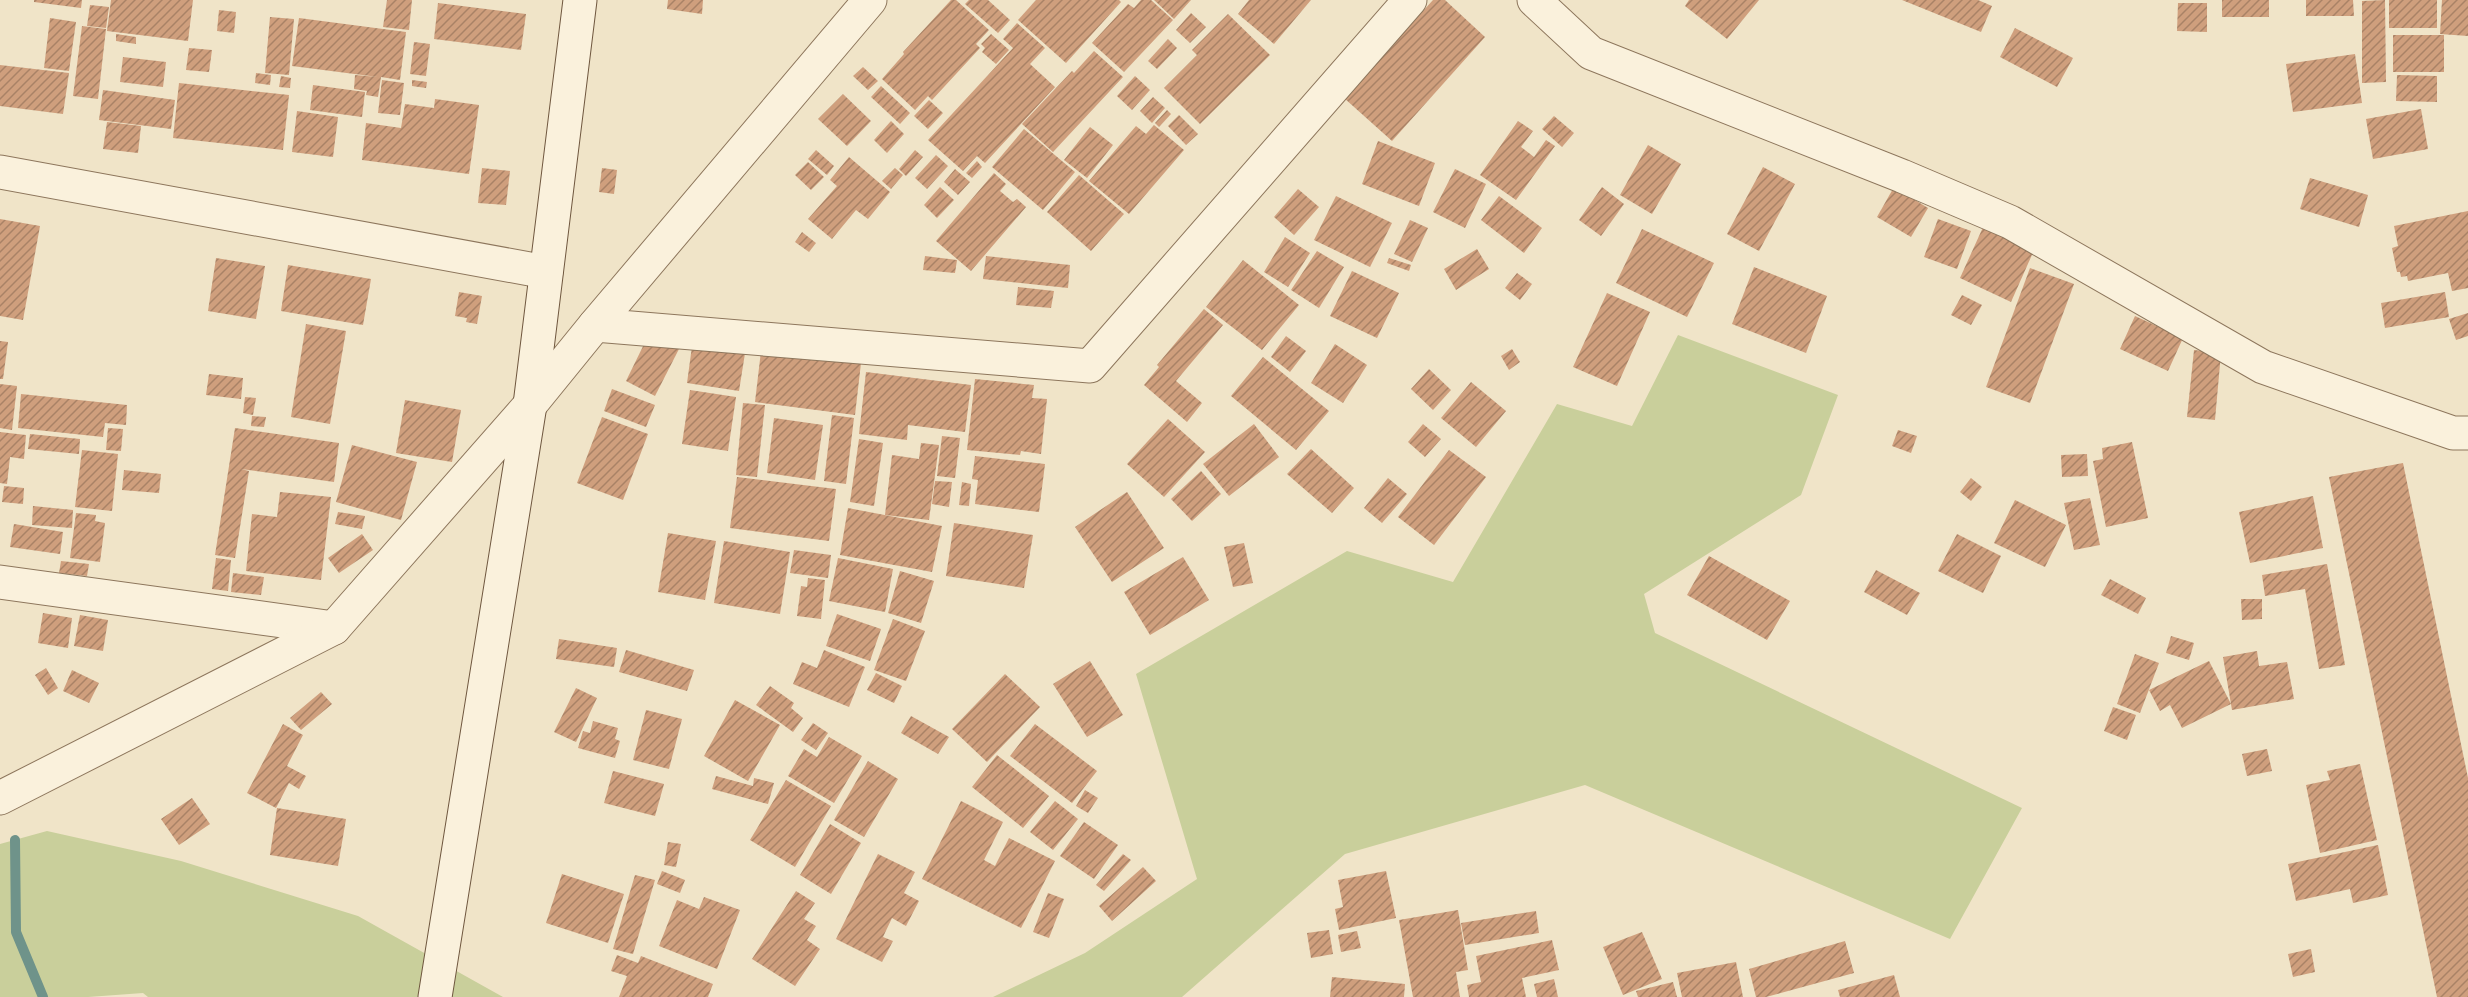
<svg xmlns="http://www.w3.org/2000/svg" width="2468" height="997" font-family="Bitter,serif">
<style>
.grass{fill:#c9cf9b}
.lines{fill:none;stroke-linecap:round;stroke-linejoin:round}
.stream{stroke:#6f938a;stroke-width:10}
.building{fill:url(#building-hatch)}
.street-casing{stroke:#8d765c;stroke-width:35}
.secondary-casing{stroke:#6f573f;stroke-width:35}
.street{stroke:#faf1dc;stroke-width:33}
.secondary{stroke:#faf1dc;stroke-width:33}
</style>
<defs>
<pattern id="building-hatch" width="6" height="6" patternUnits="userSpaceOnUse" patternTransform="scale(1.5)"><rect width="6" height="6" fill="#cf9f7d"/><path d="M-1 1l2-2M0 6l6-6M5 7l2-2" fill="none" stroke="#a98266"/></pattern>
</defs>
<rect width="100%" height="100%" fill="#f0e4c8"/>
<!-- grass -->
<g class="grass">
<polygon points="1678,335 1838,395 1801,495 1644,594 1655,633 2022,808 1950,939 1585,785 1345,854 1182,997 993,997 1085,953 1197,879 1136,674 1347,551 1453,582 1557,404 1632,426"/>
<polygon points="47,831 181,861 358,916 503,997 148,997 143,993 88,997 0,997 0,844"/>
</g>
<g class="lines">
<!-- stream -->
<polyline class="stream" points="15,840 16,932 43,997"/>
</g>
<!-- building -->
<g class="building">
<polygon points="34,0 82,0 81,8 34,2"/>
<polygon points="111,0 193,0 188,41 107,31"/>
<polygon points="387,0 412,0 409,30 383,27"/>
<polygon points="668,0 703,0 702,14 667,9"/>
<polygon points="951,0 956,0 989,30 976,44 980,48 932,100 928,96 915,110 882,79 904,54 903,52"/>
<polygon points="969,0 988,0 1010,20 998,33 965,4"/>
<polygon points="1036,0 1119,0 1121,2 1066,63 1018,20"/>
<polygon points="1141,0 1151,0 1173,20 1124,72 1092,43 1128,4 1134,8"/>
<polygon points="1154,0 1191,0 1174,19"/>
<polygon points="1249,0 1311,0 1274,44 1238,14"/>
<polygon points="1433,0 1445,0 1485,37 1392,141 1344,98"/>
<polygon points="1689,0 1759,0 1727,39 1685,6"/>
<polygon points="1902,0 1978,0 1992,6 1981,32"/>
<rect x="2222" y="0" width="47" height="17"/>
<polygon points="2306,0 2353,0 2354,16 2306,16"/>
<polygon points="2385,0 2386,82 2362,83 2362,1"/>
<rect x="2389" y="0" width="48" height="28"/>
<polygon points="2442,0 2468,0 2468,36 2440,34"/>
<polygon points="438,3 526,14 521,50 434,39"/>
<polygon points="2178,3 2207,3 2207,32 2177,31"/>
<polygon points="90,5 109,7 106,28 87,26"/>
<polygon points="219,10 236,12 234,33 217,31"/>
<polygon points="1191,13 1206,27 1190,43 1176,30"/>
<polygon points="1228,14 1270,55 1200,124 1164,88 1197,55 1192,50"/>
<polygon points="270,17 294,19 289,75 265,73"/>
<polygon points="50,18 76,22 69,71 44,68"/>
<polygon points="299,18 406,32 400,80 381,77 378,97 366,95 367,91 354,89 355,75 378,77 292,66"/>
<polygon points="1017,23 1045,48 1030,64 1055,87 985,163 977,156 963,171 928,140 1013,48 1003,39"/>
<polygon points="82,26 106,29 98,99 73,96"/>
<polygon points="2015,28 2073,58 2057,87 2000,57"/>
<polygon points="116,34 136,37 136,44 116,41"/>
<polygon points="991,34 1009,50 996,64 982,52 985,48 981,44"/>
<rect x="2393" y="35" width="51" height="37"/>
<polygon points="1168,39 1177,48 1157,69 1148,61"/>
<polygon points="414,42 430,44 426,76 410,74"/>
<polygon points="189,48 212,50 209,72 186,70"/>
<polygon points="1094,51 1123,77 1053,152 1022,124 1072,71 1074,73"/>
<polygon points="2355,54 2362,103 2293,112 2286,64"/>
<polygon points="123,57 166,62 163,87 120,82"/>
<polygon points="0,65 69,73 63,114 0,106"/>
<polygon points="863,67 878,81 868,90 853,76"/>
<polygon points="256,73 271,75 270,85 255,83"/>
<polygon points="2397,75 2437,76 2437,102 2396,101"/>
<polygon points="281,76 291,78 290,88 279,87"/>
<polygon points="1135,76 1150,90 1132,110 1117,96"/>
<polygon points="382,80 404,83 400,115 378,113"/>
<polygon points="412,80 427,82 426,88 412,86"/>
<polygon points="179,83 289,95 283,150 173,138"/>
<polygon points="313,85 365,92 362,117 310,110"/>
<polygon points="881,86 910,113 900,124 871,97"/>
<polygon points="103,90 175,100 171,129 99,120"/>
<polygon points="843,94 871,121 847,146 818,119"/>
<polygon points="1153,97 1165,108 1152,123 1140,111"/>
<polygon points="435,99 479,105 469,174 362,160 366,123 401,128 405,104 434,108"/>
<polygon points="929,100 943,113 928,129 914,116"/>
<polygon points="2421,109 2428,149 2373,159 2366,119"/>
<polygon points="1167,110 1171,114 1159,127 1155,123"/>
<polygon points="297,111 338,117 333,157 292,152"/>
<polygon points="1179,115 1198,134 1186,145 1168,126"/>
<polygon points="1554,116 1574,133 1562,147 1542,129"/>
<polygon points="891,121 904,134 887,153 874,140"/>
<polygon points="1518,121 1533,131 1521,147 1534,157 1546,140 1555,146 1516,200 1480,175"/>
<polygon points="107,122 141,126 138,153 103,149"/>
<polygon points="1154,125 1184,150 1129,214 1089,181 1136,126 1146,134"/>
<polygon points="1090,127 1113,145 1087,178 1064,160"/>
<polygon points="1024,129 1075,172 1043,210 992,167"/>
<polygon points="1378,141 1435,163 1419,206 1362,184"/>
<polygon points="1648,145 1681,164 1652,214 1620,195"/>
<polygon points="816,150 834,166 827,175 808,159"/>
<polygon points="915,150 923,157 906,176 899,169"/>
<polygon points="936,155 948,166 927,189 915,178"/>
<polygon points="849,157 890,192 868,219 856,210 832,239 808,219 837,186 830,180"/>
<polygon points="977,161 982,167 972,178 966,173"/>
<polygon points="808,162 824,177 811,190 795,175"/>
<polygon points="1763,167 1795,184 1759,251 1727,234"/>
<polygon points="482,168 510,171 506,205 478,203"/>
<polygon points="602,168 617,170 614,194 599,192"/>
<polygon points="895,168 903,175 891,189 882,181"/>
<polygon points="955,169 970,182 958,195 944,182"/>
<polygon points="1455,169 1486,184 1465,228 1433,212"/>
<polygon points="994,173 1006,184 1000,191 1013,202 1017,199 1026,207 971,271 936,241"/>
<polygon points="1079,175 1124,214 1091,251 1047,212"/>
<polygon points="2310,178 2368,195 2359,227 2300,209"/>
<polygon points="940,187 954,200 937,218 924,205"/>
<polygon points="1602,187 1624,204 1601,236 1579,220"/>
<polygon points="1894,187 1928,208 1911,237 1877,217"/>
<polygon points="1298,189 1319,207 1294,235 1274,217"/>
<polygon points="1336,196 1392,223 1370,267 1314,240"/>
<polygon points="1499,196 1542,228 1524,253 1481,220"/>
<polygon points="2468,211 2468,288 2452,291 2448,273 2408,281 2407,276 2401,277 2400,272 2397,272 2392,248 2398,246 2394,226"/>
<polygon points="0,219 40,226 23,320 0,316"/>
<polygon points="1938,219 1971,231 1957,269 1924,257"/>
<polygon points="1410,220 1428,228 1412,262 1394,254"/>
<polygon points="1984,225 2035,248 2011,302 1960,278"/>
<polygon points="1642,229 1714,263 1687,317 1616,283"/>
<polygon points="802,232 816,243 809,252 795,242"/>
<polygon points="1285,237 1310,253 1288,287 1264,272"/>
<polygon points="1477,249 1489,269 1456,290 1444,269"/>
<polygon points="1317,251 1344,267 1319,308 1291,290"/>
<polygon points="925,256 957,260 955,273 923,270"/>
<polygon points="986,256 1070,265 1068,288 983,279"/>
<polygon points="216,258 265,266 256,319 208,311"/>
<polygon points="1389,258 1411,265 1409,271 1387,263"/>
<polygon points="1243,260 1299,305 1262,350 1206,307"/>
<polygon points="288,265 371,279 363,325 281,311"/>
<polygon points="1754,267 1827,296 1806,353 1732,324"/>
<polygon points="2030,268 2074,284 2030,403 1986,387"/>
<polygon points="1352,271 1399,293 1377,338 1330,316"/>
<polygon points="1517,273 1532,284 1520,300 1505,288"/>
<polygon points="1018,287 1054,291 1051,308 1016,305"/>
<polygon points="459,292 482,296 477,324 466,322 467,318 455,316"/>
<polygon points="2445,292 2449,317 2385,328 2381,303"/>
<polygon points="1607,293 1650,312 1617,386 1573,367"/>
<polygon points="1962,295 1982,305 1971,325 1951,315"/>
<polygon points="1204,309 1223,325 1176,381 1202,403 1187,422 1144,385 1159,367 1157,365"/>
<polygon points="2468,313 2468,336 2456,340 2449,319"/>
<polygon points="2135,316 2183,338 2168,371 2120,349"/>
<polygon points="306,324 346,331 330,424 291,417"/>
<polygon points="650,332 680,347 655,396 626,381"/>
<polygon points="1286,336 1306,351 1290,372 1271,357"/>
<polygon points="693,339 746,347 739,391 687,383"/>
<polygon points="0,341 8,342 3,379 0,379"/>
<polygon points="1335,344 1367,365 1343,403 1311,383"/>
<polygon points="1512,349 1520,362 1509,370 1501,356"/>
<polygon points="2194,350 2221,353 2215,420 2187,417"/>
<polygon points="761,351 861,363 855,415 755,402"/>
<polygon points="1263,357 1329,411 1296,450 1231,396"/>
<polygon points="1429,369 1451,390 1433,410 1411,389"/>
<polygon points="866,372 971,385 965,432 908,425 907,440 859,434"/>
<polygon points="209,374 243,378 241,399 206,395"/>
<polygon points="975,379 1034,385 1032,398 1047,399 1041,454 1021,451 1020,455 967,450"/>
<polygon points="1471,382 1506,411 1476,447 1441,418"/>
<polygon points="0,384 17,386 12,430 0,428"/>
<polygon points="612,389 655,405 646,427 604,411"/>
<polygon points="690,390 736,397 728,451 682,444"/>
<polygon points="21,394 127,405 126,425 105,423 103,437 18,428"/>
<polygon points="245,397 256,398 253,415 243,413"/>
<polygon points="405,400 461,410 452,462 396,453"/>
<polygon points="743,403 765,405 757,477 736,475"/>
<polygon points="832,415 854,418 846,484 824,481"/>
<polygon points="252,416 266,417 264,427 251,426"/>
<polygon points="602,417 648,434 623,500 577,483"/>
<polygon points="774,418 823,425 815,480 767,473"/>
<polygon points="1168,419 1205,452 1164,497 1127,464"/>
<polygon points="1254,424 1279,457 1229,496 1203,464"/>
<polygon points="1423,424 1441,439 1425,457 1408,442"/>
<polygon points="108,428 123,429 121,451 106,450"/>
<polygon points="235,428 339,443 334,482 241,469 249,471 235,558 215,555"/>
<polygon points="1898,430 1917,436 1911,453 1892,446"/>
<polygon points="0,432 26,435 24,459 10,457 7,484 0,483"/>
<polygon points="30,434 80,439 79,454 28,449"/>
<polygon points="942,436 960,438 955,478 937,476"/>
<polygon points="859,439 883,443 874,506 850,502"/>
<polygon points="2132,442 2148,518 2106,527 2093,461 2103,459 2102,448"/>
<polygon points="921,443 939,445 929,520 885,515 892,455 919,459"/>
<polygon points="352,445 417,462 401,520 336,502"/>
<polygon points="1311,449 1354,488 1332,513 1287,474"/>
<polygon points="82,450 118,454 112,511 75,507"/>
<polygon points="1449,450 1486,477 1434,545 1398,517"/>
<polygon points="2087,454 2088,476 2062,477 2061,455"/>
<polygon points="975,456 1045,464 1039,512 975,504 978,480 972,479"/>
<polygon points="2403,463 2468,778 2468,997 2437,997 2329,477"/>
<polygon points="124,470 161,474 159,493 122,490"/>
<polygon points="1201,471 1221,494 1192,521 1171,499"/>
<polygon points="737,477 836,489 829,541 730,528"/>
<polygon points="1388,478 1407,494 1382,523 1364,508"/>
<polygon points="1971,478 1982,487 1971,501 1960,492"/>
<polygon points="935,481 952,482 949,507 932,504"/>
<polygon points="962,482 971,484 969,506 959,505"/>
<polygon points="4,486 24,488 23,504 2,502"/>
<polygon points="280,492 331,497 321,580 246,571 252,514 277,517"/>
<polygon points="1127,492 1164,548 1112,582 1075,527"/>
<polygon points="2313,496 2323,548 2250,563 2239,512"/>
<polygon points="2090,498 2100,545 2074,550 2064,503"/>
<polygon points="2015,500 2066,525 2045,567 1994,543"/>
<polygon points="33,506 73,510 72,528 32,525"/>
<polygon points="848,508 942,526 932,572 840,555"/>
<polygon points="338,512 365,516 362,529 335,524"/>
<polygon points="76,513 96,515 95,521 105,523 100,562 70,558"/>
<polygon points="954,523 1033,535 1024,588 946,576"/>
<polygon points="14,524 63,532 60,554 10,547"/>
<polygon points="668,533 716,541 705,600 658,592"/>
<polygon points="362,534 373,550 339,573 328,558"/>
<polygon points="1957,534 2001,556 1983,593 1938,571"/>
<polygon points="724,541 790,552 780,614 714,603"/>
<polygon points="1244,543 1253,583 1233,587 1224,547"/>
<polygon points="794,550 831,555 828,578 790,573"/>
<polygon points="1709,556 1790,601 1767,640 1687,595"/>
<polygon points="1183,557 1209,600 1150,635 1124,592"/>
<polygon points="216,558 231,560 228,591 212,589"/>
<polygon points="838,558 893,569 885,612 829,601"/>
<polygon points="61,561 89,564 87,576 59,573"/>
<polygon points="2327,564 2345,665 2319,669 2305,589 2265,596 2262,575"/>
<polygon points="1876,570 1920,593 1907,615 1864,592"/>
<polygon points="900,571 934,581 921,623 888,613"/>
<polygon points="233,573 264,577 261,595 231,592"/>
<polygon points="808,578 825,580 821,619 797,616 801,586 807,587"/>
<polygon points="2110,579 2146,598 2138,614 2101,595"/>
<polygon points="2241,599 2262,599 2262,619 2242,620"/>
<polygon points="43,613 72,618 68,648 38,643"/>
<polygon points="837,614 881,629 870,661 826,646"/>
<polygon points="80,615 108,620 103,651 74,646"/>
<polygon points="893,619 925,631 906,681 874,670"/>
<polygon points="2171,636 2194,643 2189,660 2166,653"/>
<polygon points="559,639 617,648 614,667 556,659"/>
<polygon points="626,650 694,670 687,691 619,672"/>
<polygon points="824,650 865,667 849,707 793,684 802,662 817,668"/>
<polygon points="2257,651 2259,666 2287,662 2294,699 2232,710 2223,657"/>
<polygon points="2135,654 2159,663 2140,713 2117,704"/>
<polygon points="1090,661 1123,715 1087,737 1053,684"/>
<polygon points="2209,661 2231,704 2182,728 2170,705 2160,711 2149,690"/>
<polygon points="46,668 58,688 48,695 35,675"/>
<polygon points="72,670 99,683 89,703 63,691"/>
<polygon points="876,673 902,686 894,703 867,690"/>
<polygon points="1005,674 1040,707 987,762 952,729"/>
<polygon points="770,686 794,703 791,708 803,718 793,732 756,705"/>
<polygon points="576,688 597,698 576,742 554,732"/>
<polygon points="321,692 332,704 301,730 290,718"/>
<polygon points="735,700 780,725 748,781 704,756"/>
<polygon points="2113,707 2136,715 2127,740 2104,731"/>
<polygon points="646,710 682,719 669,769 633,760"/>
<polygon points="911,716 949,737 938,754 901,733"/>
<polygon points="593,721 618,728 615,739 620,741 615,758 578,748 583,731 590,733"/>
<polygon points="813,723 828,733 816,750 801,740"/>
<polygon points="283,724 303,735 287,766 306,776 299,789 289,783 276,808 247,793"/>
<polygon points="1035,724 1097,771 1072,803 1010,756"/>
<polygon points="829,737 862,756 834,803 788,776 804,749 817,757"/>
<polygon points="2267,749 2272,771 2247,776 2242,754"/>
<polygon points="997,755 1049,796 1023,828 972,787"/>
<polygon points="868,761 898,779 864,837 834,820"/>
<polygon points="2360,764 2377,840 2320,853 2306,785 2330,780 2327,771"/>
<polygon points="613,771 664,784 655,816 604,803"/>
<polygon points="716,776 753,786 754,778 774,783 768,804 712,789"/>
<polygon points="786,780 831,806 795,867 750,840"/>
<polygon points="1085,790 1098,798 1088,813 1076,806"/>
<polygon points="192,798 210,824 179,845 161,819"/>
<polygon points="961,801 1003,822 984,860 995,866 1009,838 1055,861 1021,928 922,879"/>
<polygon points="1055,801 1078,819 1053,850 1030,832"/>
<polygon points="277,808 346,819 338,866 270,855"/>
<polygon points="1084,822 1118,845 1094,879 1060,856"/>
<polygon points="830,824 861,843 831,894 800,875"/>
<polygon points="668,842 681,844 676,867 664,865"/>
<polygon points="2378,845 2388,895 2353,903 2350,889 2296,901 2288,864"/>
<polygon points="878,854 915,872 904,893 919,901 906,926 892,918 883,937 893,941 882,962 836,939"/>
<polygon points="1123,854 1131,860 1104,891 1096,885"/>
<polygon points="1143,867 1156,881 1112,921 1099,906"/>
<polygon points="662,871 685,880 680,893 657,884"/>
<polygon points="1386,871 1396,918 1339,930 1335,909 1343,907 1338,880"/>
<polygon points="562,874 624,894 608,943 546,923"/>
<polygon points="635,875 655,880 633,954 613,949"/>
<polygon points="796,891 815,903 804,919 816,926 807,940 820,949 795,986 752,959"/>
<polygon points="1048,893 1064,899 1049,938 1033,932"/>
<polygon points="704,897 740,910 717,969 659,946 677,900 699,909"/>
<polygon points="1458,910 1468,970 1456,972 1460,997 1413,997 1399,920"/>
<polygon points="1536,911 1539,933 1465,945 1461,923"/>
<polygon points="1329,930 1333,954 1311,958 1307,933"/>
<polygon points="1357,931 1361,948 1341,952 1338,935"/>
<polygon points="1642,932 1662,979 1623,995 1603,947"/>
<polygon points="1552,940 1559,970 1522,978 1526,997 1469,997 1467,985 1481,982 1476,956"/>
<polygon points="1845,941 1854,973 1766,997 1756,997 1749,969"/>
<polygon points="2311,949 2315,972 2293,977 2288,954"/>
<polygon points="617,955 638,963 641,956 713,984 708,997 619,997 627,976 611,971"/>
<polygon points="1736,962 1743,997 1682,997 1677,973"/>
<polygon points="1894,975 1900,997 1840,997 1838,990"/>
<polygon points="1332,977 1405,984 1404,997 1330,997"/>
<polygon points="1554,979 1558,997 1537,997 1534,984"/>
<polygon points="1673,982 1677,997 1638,997 1636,991"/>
</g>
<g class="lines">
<defs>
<g id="street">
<polyline points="1534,0 1591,53 1902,176 2010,222 2263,367 2453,433 2468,433"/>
<polyline points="0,172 546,272"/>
<polyline points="595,325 1090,366 1410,0"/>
<polyline points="0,582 334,628"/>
<polyline points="0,798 334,628 530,405 595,325 870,0"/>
</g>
<polyline id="secondary" points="435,997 530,405 580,0"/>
</defs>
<!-- street casing -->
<use href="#street" class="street-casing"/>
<!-- secondary casing -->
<use href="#secondary" class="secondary-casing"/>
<!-- street -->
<use href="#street" class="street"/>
<!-- secondary -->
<use href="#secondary" class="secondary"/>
</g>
</svg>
